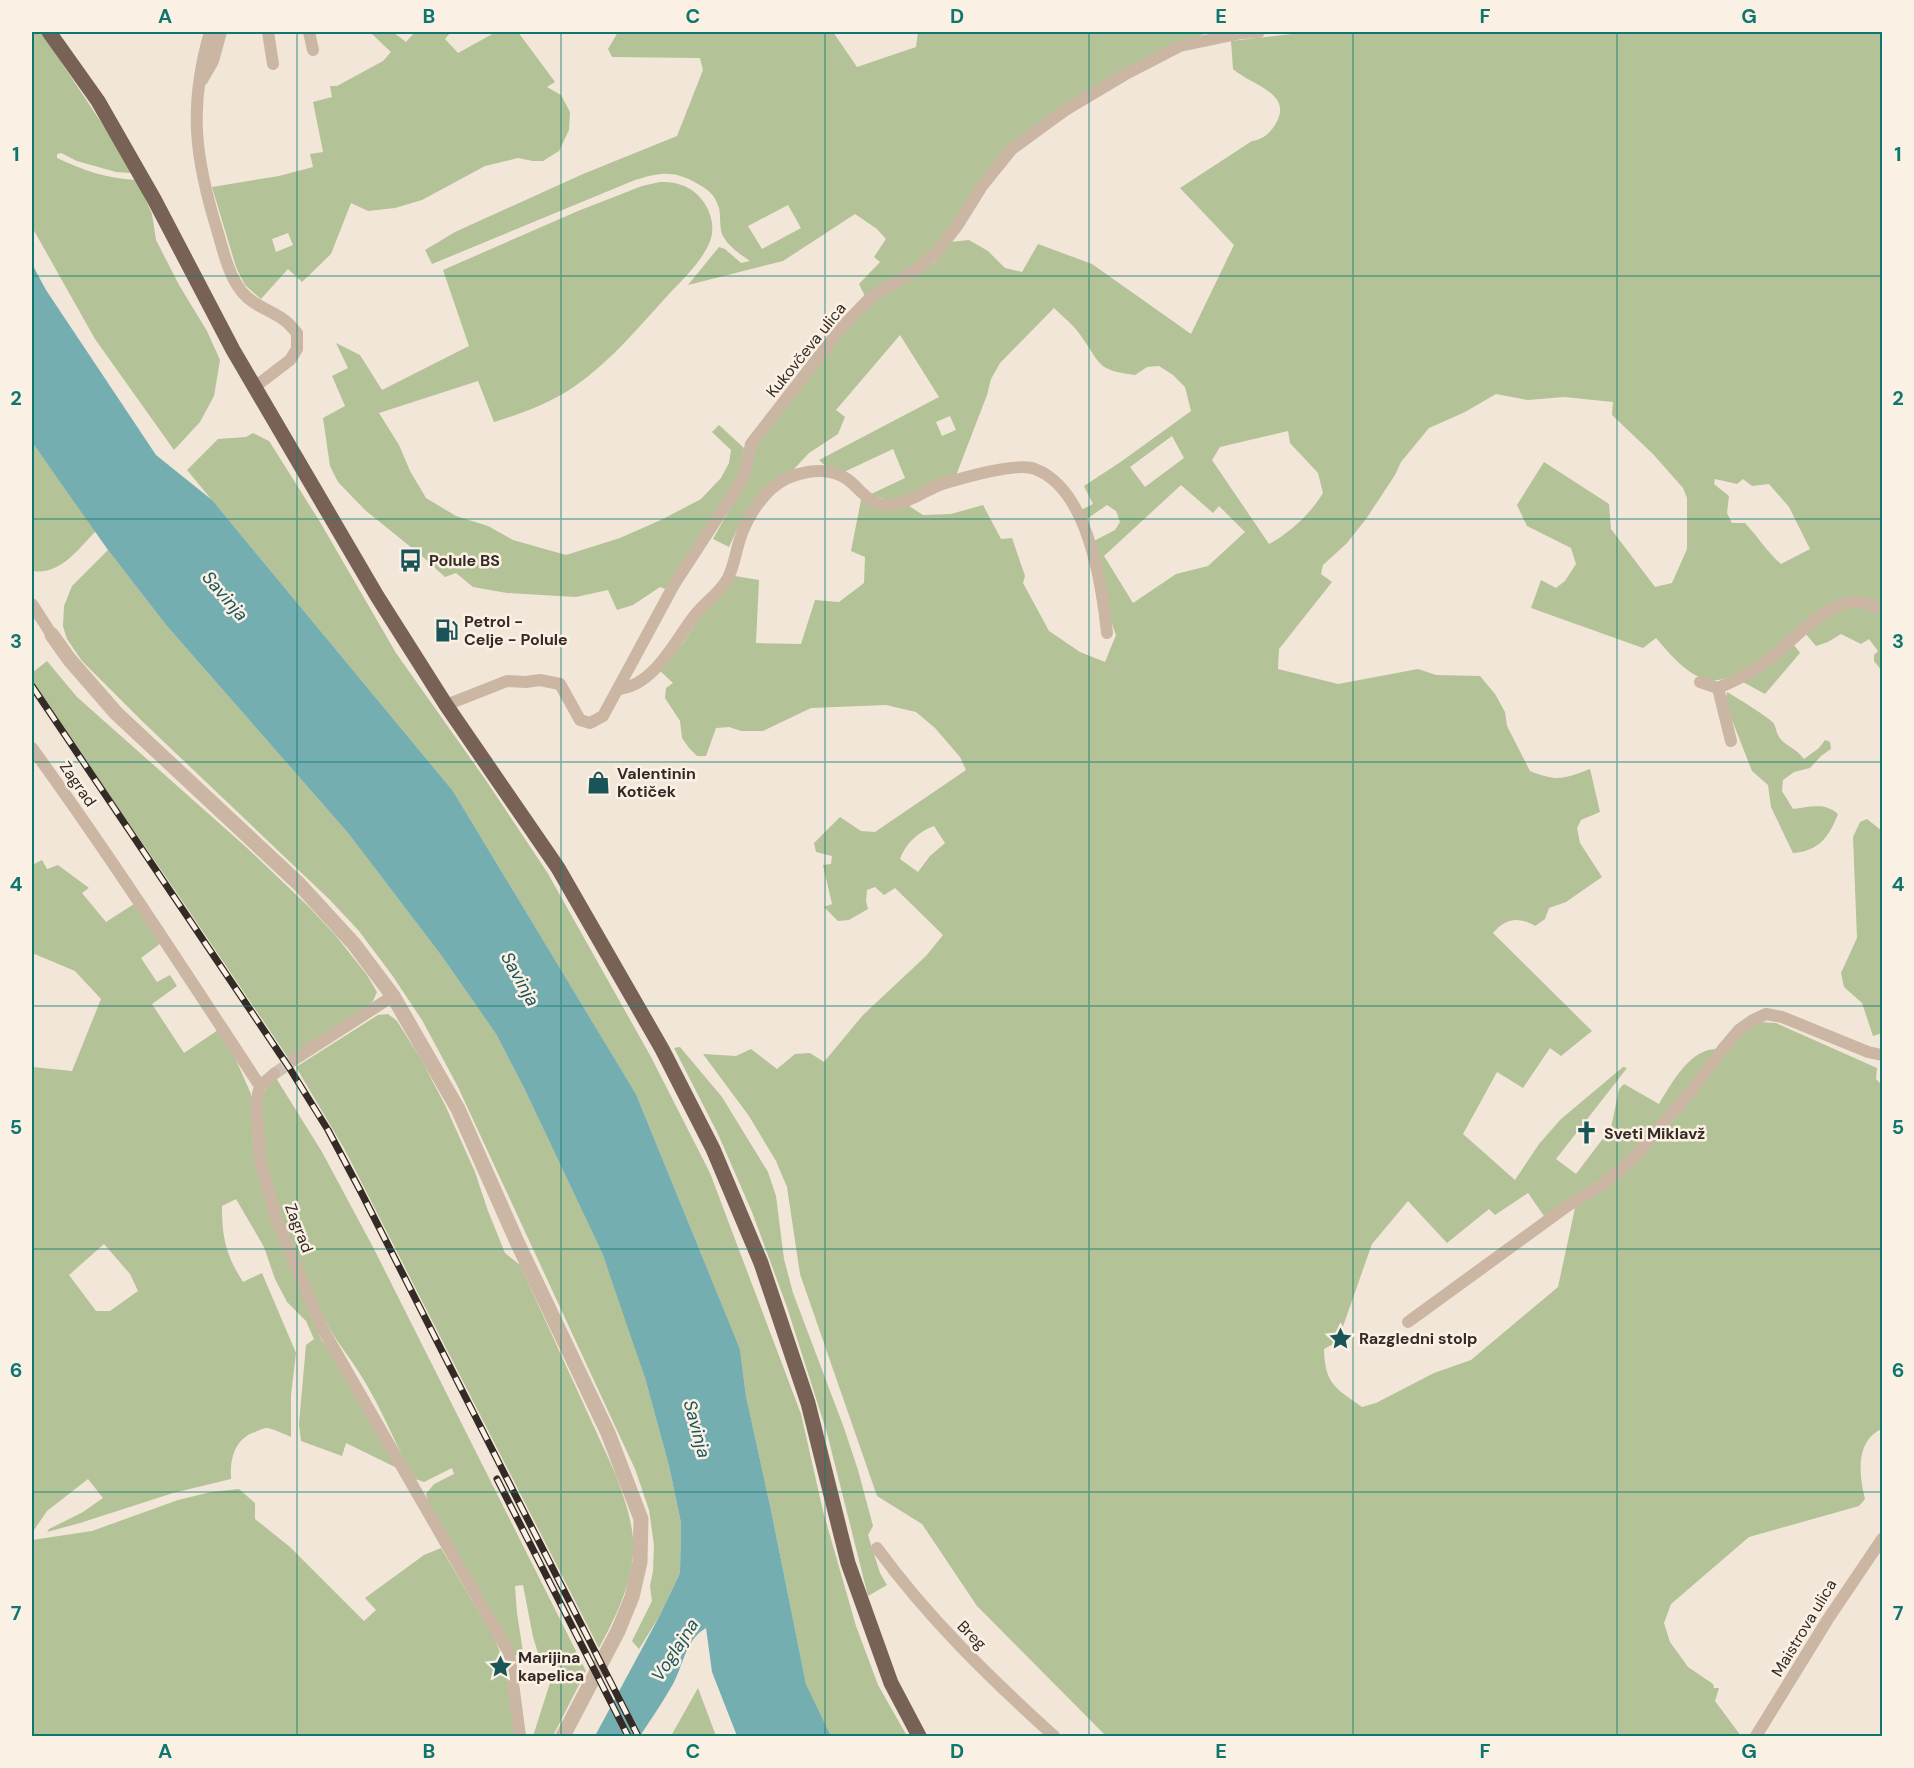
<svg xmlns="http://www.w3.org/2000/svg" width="1914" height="1768" font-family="'DM Sans',sans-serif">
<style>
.green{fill:#b3c297;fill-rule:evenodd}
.water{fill:#75aeb1}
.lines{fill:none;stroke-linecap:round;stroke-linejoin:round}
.minor-tunnel{stroke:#ccc1b4;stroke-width:12;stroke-dasharray:12 6;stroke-linecap:butt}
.minor{stroke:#cbb6a3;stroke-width:12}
.tertiary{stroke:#cbb6a3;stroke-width:15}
.primary{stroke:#786256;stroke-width:15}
.rail-casing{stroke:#352b26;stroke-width:7}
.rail{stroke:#faf0e4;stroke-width:4.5;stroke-dasharray:14;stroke-linecap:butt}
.grid{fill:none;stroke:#0f766e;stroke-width:1.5;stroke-opacity:0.55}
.labels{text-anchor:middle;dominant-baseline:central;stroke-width:5;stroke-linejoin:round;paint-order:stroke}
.street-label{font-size:16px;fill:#352b26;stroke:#faf0e4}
.poi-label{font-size:16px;font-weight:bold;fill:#352b26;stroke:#faf0e4;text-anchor:start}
.water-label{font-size:18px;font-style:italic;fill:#195459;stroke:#faf0e4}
.neatline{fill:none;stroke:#0f766e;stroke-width:2}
.grid-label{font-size:20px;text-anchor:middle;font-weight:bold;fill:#0f766e}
</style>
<rect width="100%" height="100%" fill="#f2e6d8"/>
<!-- green -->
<g class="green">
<path d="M 32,32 L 41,32 L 111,137 L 131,173 L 116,172 L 77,161 L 61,153 L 57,154 L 57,158 C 82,170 108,179 137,180 L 152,214 L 156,240 L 179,285 L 207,331 L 220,360 L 214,396 L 200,422 L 174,450 L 95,339 L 32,227 Z"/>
<path d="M 375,32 L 393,32 L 406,42 L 415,32 L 451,32 L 445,39 L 458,53 L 496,32 L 518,32 L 555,82 L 547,87 L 561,95 L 570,112 L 569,130 L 559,151 L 543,161 L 533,161 L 518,158 L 485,166 L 422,200 L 395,208 L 368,211 L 351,203 L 331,254 L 302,282 L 288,269 L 261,299 L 245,285 L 236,267 L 212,187 L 279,176 L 313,167 L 310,154 L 323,152 L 313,102 L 332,97 L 330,86 L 337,86 L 383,61 L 391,52 L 372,34 ZM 288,233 L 293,245 L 276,252 L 272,239 Z"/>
<path d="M 618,32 L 833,32 L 857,67 L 916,47 L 918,32 L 1222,32 L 1205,34 L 1176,44 L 1036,128 L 924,258 L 865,296 L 859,284 L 880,262 L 874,257 L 886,239 L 877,229 L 855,214 L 783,261 L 688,285 L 719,247 L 725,249 L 741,263 L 750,261 C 740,254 729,247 723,236 C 719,229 721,216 719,208 C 715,195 709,190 698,184 C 674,170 661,172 635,180 L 432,264 L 425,250 L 455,232 L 583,174 L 677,136 L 703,70 L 700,58 L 612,57 L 608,49 ZM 788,205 L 801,228 L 762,249 L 748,226 Z"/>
<path d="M 1310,32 L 1882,32 L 1882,603 L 1863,597 L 1849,598 C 1823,617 1739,685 1710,680 C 1688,677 1670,654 1656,638 L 1643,648 L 1531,608 L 1541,580 L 1556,588 L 1565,581 L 1576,564 L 1571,548 L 1527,526 L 1517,505 L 1544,462 L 1609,504 L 1611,529 L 1655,587 L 1672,583 L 1687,549 L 1687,498 L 1683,488 L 1653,454 L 1612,415 L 1613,402 L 1564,397 L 1528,400 L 1496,394 L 1465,412 L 1429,428 L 1401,462 L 1395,475 L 1366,519 L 1347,543 L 1323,565 L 1321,574 L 1332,582 L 1279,649 L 1278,669 L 1338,684 L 1418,669 L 1436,675 L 1480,676 L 1495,694 L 1505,712 L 1507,726 L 1530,771 C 1557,782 1564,779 1590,769 L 1600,812 L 1581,820 L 1577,828 L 1580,843 L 1602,877 L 1566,902 L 1549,908 L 1545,919 L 1535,926 C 1519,916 1505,919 1493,933 L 1592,1031 L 1561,1056 L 1550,1048 L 1523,1088 L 1497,1072 L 1463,1134 L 1515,1180 L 1539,1144 L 1561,1119 L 1623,1067 L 1627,1068 L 1556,1159 L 1576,1174 L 1611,1128 L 1619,1089 L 1624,1084 L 1659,1104 C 1671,1084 1691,1047 1718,1049 L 1692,1084 L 1617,1168 L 1544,1216 L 1528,1193 L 1495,1215 L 1489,1209 L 1447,1243 L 1408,1201 L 1372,1244 L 1341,1332 L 1335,1337 L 1335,1343 L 1324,1349 C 1325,1384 1335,1388 1362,1407 L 1376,1403 L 1434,1373 L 1471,1360 L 1558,1287 L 1575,1208 L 1638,1161 L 1678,1115 L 1737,1035 L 1758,1022 L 1776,1023 L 1877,1068 L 1876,1079 L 1882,1085 L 1882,1429 C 1855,1440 1859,1476 1865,1499 L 1859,1506 L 1749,1537 L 1671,1604 L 1664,1623 L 1670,1642 L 1688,1667 L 1713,1684 L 1714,1688 L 1719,1688 L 1715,1701 L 1741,1736 L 1106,1736 L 977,1606 L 922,1524 L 877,1496 L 800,1274 L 787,1187 L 776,1161 L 749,1116 L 703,1054 L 736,1056 L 751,1049 L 777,1069 L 795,1054 L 810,1053 L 824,1062 L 863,1015 L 926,956 L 943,935 L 895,888 L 884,895 L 875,887 L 867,890 L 866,901 L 868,909 L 849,920 L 838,921 L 824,907 L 832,904 L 823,865 L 831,864 L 832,856 L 816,852 L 814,843 L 840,817 L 861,831 L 875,832 L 966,770 L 960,757 L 935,728 L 916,712 L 886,705 L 811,708 L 763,731 L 741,731 L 729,727 L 716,728 L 706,756 L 697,756 L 689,748 L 682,738 L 680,721 L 665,698 L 666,688 L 673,683 L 659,670 L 682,644 L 700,617 L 735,576 L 759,580 L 756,643 L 801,644 L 815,600 L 839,602 L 864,583 L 865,557 L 851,551 L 861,500 L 906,504 L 923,515 L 951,514 L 983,505 L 1001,539 L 1012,538 L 1025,576 L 1023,583 L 1049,631 L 1080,652 L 1105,662 L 1116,635 L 1109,616 L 1092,542 L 1115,530 L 1120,522 L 1116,511 L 1107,505 L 1084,521 L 1079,511 L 1093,504 L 1084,486 L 1122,461 L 1191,411 L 1185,387 L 1173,375 L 1159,366 L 1147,367 L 1135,375 C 1096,370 1102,365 1081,336 C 1074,325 1063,317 1054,308 L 1000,363 L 991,379 L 987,395 L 955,478 L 893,501 L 869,495 L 905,478 L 893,449 L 844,472 L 829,469 L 819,460 L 939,397 L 900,335 L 836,410 L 845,417 L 838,434 L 809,453 L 794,469 L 776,478 L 740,523 L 729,547 L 713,539 L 748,477 L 757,444 L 845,330 L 877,297 L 935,262 L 950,242 L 969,240 L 988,251 L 1005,268 L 1022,272 L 1038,244 L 1092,264 L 1191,334 L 1234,245 L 1180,188 L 1252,141 C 1263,139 1269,134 1275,125 C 1295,93 1252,86 1233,69 L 1231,41 ZM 950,416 L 956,430 L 942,436 L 936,422 ZM 1288,431 L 1290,443 L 1318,473 L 1323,493 C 1311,513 1290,533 1269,544 L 1212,460 L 1220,447 ZM 1172,436 L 1184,458 L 1145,487 L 1130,467 ZM 1715,479 L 1737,484 L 1743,479 L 1752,486 L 1769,484 L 1789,507 L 1810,549 L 1781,564 C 1767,552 1758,537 1745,523 L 1732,523 L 1727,513 L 1729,496 L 1714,484 ZM 1181,485 L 1213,513 L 1219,506 L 1245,532 L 1208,566 L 1176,574 L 1133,603 L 1104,556 ZM 934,826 L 945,843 L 930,856 L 918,872 L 900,859 C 905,844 919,831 934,826 Z"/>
<path d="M 660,182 C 665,182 672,182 678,184 C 701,189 719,218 710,241 C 702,262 683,279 668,295 C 637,329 606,367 566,392 C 543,406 519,414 494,422 L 478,381 L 379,413 L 399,445 L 410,471 L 426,498 L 456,516 L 488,526 L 513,540 L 566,555 L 620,538 L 663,519 L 701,499 L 721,478 L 729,463 L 731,450 L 712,432 L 719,425 L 744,448 L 742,464 L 737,479 L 665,589 L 660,587 L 633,605 L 617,610 L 608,590 L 576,597 L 507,593 L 473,587 L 456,573 L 445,577 L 423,557 L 365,510 L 338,482 L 330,466 L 323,418 L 345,406 L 332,376 L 348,368 L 336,343 L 360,355 L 382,390 L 469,346 L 443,270 L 578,211 L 642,186 Z"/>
<polygon points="253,433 269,441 276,452 320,522 396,653 485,779 547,872 651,1057 710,1173 801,1414 823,1511 856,1626 878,1685 907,1736 831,1736 806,1684 771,1510 746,1396 740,1349 636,1094 453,791 187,470 218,439 246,437"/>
<path d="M 32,442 L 96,531 C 77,550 61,575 32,571 Z"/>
<polygon points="108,550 166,625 348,833 441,955 496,1034 524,1088 603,1255 620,1301 645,1378 669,1466 681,1523 680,1573 660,1615 639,1649 632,1641 652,1601 650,1586 653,1571 654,1545 649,1510 635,1469 457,1085 422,1020 392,975 359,931 330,900 142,721 82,661 67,639 63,626 64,606 72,586"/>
<polygon points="1853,604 1882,612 1882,671 1874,661 1874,655 1878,651 1869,639 1861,644 1841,634 1828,642 1816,646 1805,633 1827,614"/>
<polygon points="1794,645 1800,653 1765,694 1743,682"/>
<polygon points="47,661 77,697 246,847 308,906 336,936 367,975 377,992 373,1001 366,1008 289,1059 166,877 32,683 32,673"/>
<path d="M 1727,692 C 1734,696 1772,719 1774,724 C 1778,733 1776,736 1786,744 C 1793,749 1798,751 1804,759 L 1819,748 L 1825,740 L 1830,742 L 1831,749 L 1821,756 L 1810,768 L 1794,772 L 1783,780 L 1782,791 L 1793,809 C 1809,807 1825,802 1838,814 C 1829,837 1819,851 1793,853 L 1771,807 L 1768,785 L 1752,771 L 1725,702 Z"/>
<polygon points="1867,819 1882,831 1882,1033 1873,1036 1862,1003 1844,987 1841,973 1857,938 1853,837 1860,822"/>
<path d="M 42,860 L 47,869 L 58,865 L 89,888 L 82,893 L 106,922 L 134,904 L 161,943 L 141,958 L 157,982 L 170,975 L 177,986 L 152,1004 L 184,1053 L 218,1030 L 236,1060 L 251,1094 L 253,1144 L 313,1320 L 321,1339 L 357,1390 L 397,1468 L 346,1443 L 342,1456 L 301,1441 L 299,1424 L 306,1345 L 314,1339 L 306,1321 L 287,1302 L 275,1279 L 264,1247 L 236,1199 L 222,1206 C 222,1238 226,1255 243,1282 L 262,1273 L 296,1353 L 291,1395 L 291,1437 C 284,1434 276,1430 268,1428 C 264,1428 259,1430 255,1432 C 234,1439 230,1459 231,1479 L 173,1493 L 80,1523 L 47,1532 L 49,1529 L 83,1512 L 103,1498 L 88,1479 L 47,1511 L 32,1533 L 32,1067 L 72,1071 L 101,999 L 75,971 L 32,953 L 32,865 ZM 104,1244 L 130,1274 L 138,1291 L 110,1311 L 96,1311 L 69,1275 Z"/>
<path d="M 388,1014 L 397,1021 L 422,1061 L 446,1107 L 475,1172 L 488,1211 L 505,1253 L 520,1265 L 616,1475 C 623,1495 631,1516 633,1538 C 636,1576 617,1615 599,1648 L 345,1150 L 296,1067 L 378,1015 Z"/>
<polygon points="680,1047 722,1097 768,1172 776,1196 784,1259 793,1293 844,1428 858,1470 873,1526 868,1535 880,1573 887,1585 868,1596 827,1433 787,1307 752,1212 718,1134 674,1048"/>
<path d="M 276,1078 L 322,1152 L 374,1249 L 586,1671 L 553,1736 L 533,1736 L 550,1683 L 558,1684 L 561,1668 L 540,1659 L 533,1637 L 523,1585 L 515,1586 L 517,1613 L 523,1652 L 515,1656 L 430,1507 L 426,1494 L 434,1484 L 454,1474 L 452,1468 L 424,1482 L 415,1479 L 408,1468 C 394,1439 381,1409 365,1382 C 351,1358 333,1338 321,1313 C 297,1264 249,1149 263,1096 C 265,1088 271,1083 276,1078 Z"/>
<polygon points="239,1489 255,1503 255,1519 290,1547 364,1621 376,1610 365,1598 424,1555 441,1548 494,1638 504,1661 515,1736 32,1736 32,1540 92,1531 178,1500 211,1492"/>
<polygon points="698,1688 716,1736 671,1736"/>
</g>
<!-- water -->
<path class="water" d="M 32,264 L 46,290 L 156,455 L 212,500 L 453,791 L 636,1094 L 740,1349 L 746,1396 L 771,1510 L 806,1684 L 831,1736 L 737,1736 L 712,1672 L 706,1628 C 685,1640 684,1664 673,1684 C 663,1702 651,1719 640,1736 L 595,1736 L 660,1615 L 680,1573 L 681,1523 L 669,1466 L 645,1378 L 603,1255 L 524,1088 L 496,1034 L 441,955 L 348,833 L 166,625 L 108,550 L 32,442 Z"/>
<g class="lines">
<!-- minor-tunnel -->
<polyline class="minor-tunnel" points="274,1074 295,1059"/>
<!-- minor -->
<g class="minor">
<path d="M 210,32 C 188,108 195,159 218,233 C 224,254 229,276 242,292 C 253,306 271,310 284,320 C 289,323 293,329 297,333 L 297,349 L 290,360 L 256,386"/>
<polyline points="268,32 273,64"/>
<polyline points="309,32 313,50"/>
<polyline points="202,80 213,61 221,32"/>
<polyline points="32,604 52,635"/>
<path d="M 1700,682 L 1718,688 C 1734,681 1749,674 1763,664 C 1789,646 1815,611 1846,603 C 1859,600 1871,605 1882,609"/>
<polyline points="1718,688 1731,741"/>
<path d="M 619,689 C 655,685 675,640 695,615 C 705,602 720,593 728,578 C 734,566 736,551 740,539 C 745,522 758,501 771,489 C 790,472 825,464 847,479 C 861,489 868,505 887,505 C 907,505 925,490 942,484 C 962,478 1017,462 1035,469 C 1088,489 1102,585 1107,633"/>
<polyline points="446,705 507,681 526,682 540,680 560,684 580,720 590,723 603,716 675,583 744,477 751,444 841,328 871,297 916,270 936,253 957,226 982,186 1012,149 1067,109 1124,75 1180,46 1242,33 1259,32"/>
<path d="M 32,748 C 112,858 185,972 260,1086 L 256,1102 L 260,1160 L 276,1218 L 321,1326 L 509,1653 L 520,1736"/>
<polyline points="295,1059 393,996"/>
<polyline points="260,1086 274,1074"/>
<polyline points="1408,1322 1566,1207 1600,1186 1631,1161 1694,1087 1722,1050 1739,1030 1753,1020 1766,1014 1782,1017 1868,1052 1882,1055"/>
<path d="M 877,1548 C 928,1618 990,1678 1054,1736"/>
<polyline points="1756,1736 1828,1619 1882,1539"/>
</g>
<!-- tertiary -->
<polyline class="tertiary" points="52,635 69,659 116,713 299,884 354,944 393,996 458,1109 518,1244 608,1433 641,1519 640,1562 632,1597 618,1631 563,1736"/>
<!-- primary -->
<polyline class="primary" points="49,32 98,101 154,199 233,350 377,596 446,705 558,868 662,1049 713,1149 761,1263 808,1403 848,1563 891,1683 919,1736"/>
<defs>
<g id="rail">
<polyline points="32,686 290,1069 328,1130 361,1192 638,1736"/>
<polyline points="497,1479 628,1736"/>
</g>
</defs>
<!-- rail casing -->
<use href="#rail" class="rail-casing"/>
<!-- rail -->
<use href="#rail" class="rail"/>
</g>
<!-- grid -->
<path class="grid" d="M 297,32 L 297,1736M 561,32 L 561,1736M 825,32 L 825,1736M 1089,32 L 1089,1736M 1353,32 L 1353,1736M 1617,32 L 1617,1736M 32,276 L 1882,276M 32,519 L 1882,519M 32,762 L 1882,762M 32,1006 L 1882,1006M 32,1249 L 1882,1249M 32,1492 L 1882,1492"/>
<!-- icons -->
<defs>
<symbol id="bus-bare" viewBox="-9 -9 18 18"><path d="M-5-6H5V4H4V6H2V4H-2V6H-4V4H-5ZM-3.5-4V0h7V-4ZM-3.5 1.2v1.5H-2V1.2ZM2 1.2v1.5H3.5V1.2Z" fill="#195459" stroke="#faf0e4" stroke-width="2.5" paint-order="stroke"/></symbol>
<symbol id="fuel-bare" viewBox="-9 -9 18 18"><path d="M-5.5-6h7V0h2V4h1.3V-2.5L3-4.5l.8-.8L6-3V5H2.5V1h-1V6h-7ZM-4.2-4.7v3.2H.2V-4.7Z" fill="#195459" stroke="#faf0e4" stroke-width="2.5" paint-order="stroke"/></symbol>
<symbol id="shop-bare" viewBox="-9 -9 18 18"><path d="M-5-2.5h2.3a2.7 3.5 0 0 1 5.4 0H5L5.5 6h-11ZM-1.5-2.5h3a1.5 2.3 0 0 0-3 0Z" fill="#195459" stroke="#faf0e4" stroke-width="2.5" paint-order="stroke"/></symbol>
<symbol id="church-bare" viewBox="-9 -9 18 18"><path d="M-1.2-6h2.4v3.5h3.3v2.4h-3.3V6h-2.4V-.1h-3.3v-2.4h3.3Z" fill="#195459" stroke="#faf0e4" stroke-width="2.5" paint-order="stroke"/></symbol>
<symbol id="sight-bare" viewBox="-9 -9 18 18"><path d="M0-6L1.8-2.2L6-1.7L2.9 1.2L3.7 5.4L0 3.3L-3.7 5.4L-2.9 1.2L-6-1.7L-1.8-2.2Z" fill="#195459" stroke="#faf0e4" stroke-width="2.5" paint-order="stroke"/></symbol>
</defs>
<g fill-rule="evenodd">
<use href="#bus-bare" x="394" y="544" width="33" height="33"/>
<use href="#fuel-bare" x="430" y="614" width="33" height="33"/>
<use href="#shop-bare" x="582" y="766" width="33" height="33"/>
<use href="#church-bare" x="1570" y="1116" width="33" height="33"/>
<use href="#sight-bare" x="1324" y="1322" width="33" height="33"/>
<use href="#sight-bare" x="484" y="1650" width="33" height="33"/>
</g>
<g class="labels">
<!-- street labels -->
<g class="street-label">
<text transform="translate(806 350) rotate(-51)">Kukovčeva ulica</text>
<text transform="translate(78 784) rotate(55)">Zagrad</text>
<text transform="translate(299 1228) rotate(69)">Zagrad</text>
<text transform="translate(1804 1628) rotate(-59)">Maistrova ulica</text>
<text transform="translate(972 1635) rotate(45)">Breg</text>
</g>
<!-- poi labels -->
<g class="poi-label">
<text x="429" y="560">Polule BS</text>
<text x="464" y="621">Petrol -<tspan x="464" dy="18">Celje - Polule</tspan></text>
<text x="617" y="773">Valentinin<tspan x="617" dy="18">Kotiček</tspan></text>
<text x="1604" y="1133">Sveti Miklavž</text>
<text x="1359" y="1338">Razgledni stolp</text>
<text x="518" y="1657">Marijina<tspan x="518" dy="18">kapelica</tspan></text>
</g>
<!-- water labels -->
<g class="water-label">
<text transform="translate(225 596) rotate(49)">Savinja</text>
<text transform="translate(520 979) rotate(61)">Savinja</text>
<text transform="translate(697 1429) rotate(75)">Savinja</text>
<text transform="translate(675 1650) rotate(-57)">Voglajna</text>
</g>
</g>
<!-- border -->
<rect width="1914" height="1768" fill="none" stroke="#faf0e4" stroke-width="66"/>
<rect x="33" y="33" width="1848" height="1702" class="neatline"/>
<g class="grid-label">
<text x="165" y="23">A</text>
<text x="429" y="23">B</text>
<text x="693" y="23">C</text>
<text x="957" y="23">D</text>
<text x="1221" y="23">E</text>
<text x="1485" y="23">F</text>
<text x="1749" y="23">G</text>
<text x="16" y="161">1</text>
<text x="1898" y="161">1</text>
<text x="16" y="405">2</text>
<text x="1898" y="405">2</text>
<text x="16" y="648">3</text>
<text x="1898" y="648">3</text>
<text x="16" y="891">4</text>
<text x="1898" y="891">4</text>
<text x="16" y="1134">5</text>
<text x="1898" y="1134">5</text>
<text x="16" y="1377">6</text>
<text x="1898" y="1377">6</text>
<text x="16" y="1620">7</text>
<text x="1898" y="1620">7</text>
<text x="165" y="1758">A</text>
<text x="429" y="1758">B</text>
<text x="693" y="1758">C</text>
<text x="957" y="1758">D</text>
<text x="1221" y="1758">E</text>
<text x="1485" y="1758">F</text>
<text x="1749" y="1758">G</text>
</g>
</svg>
